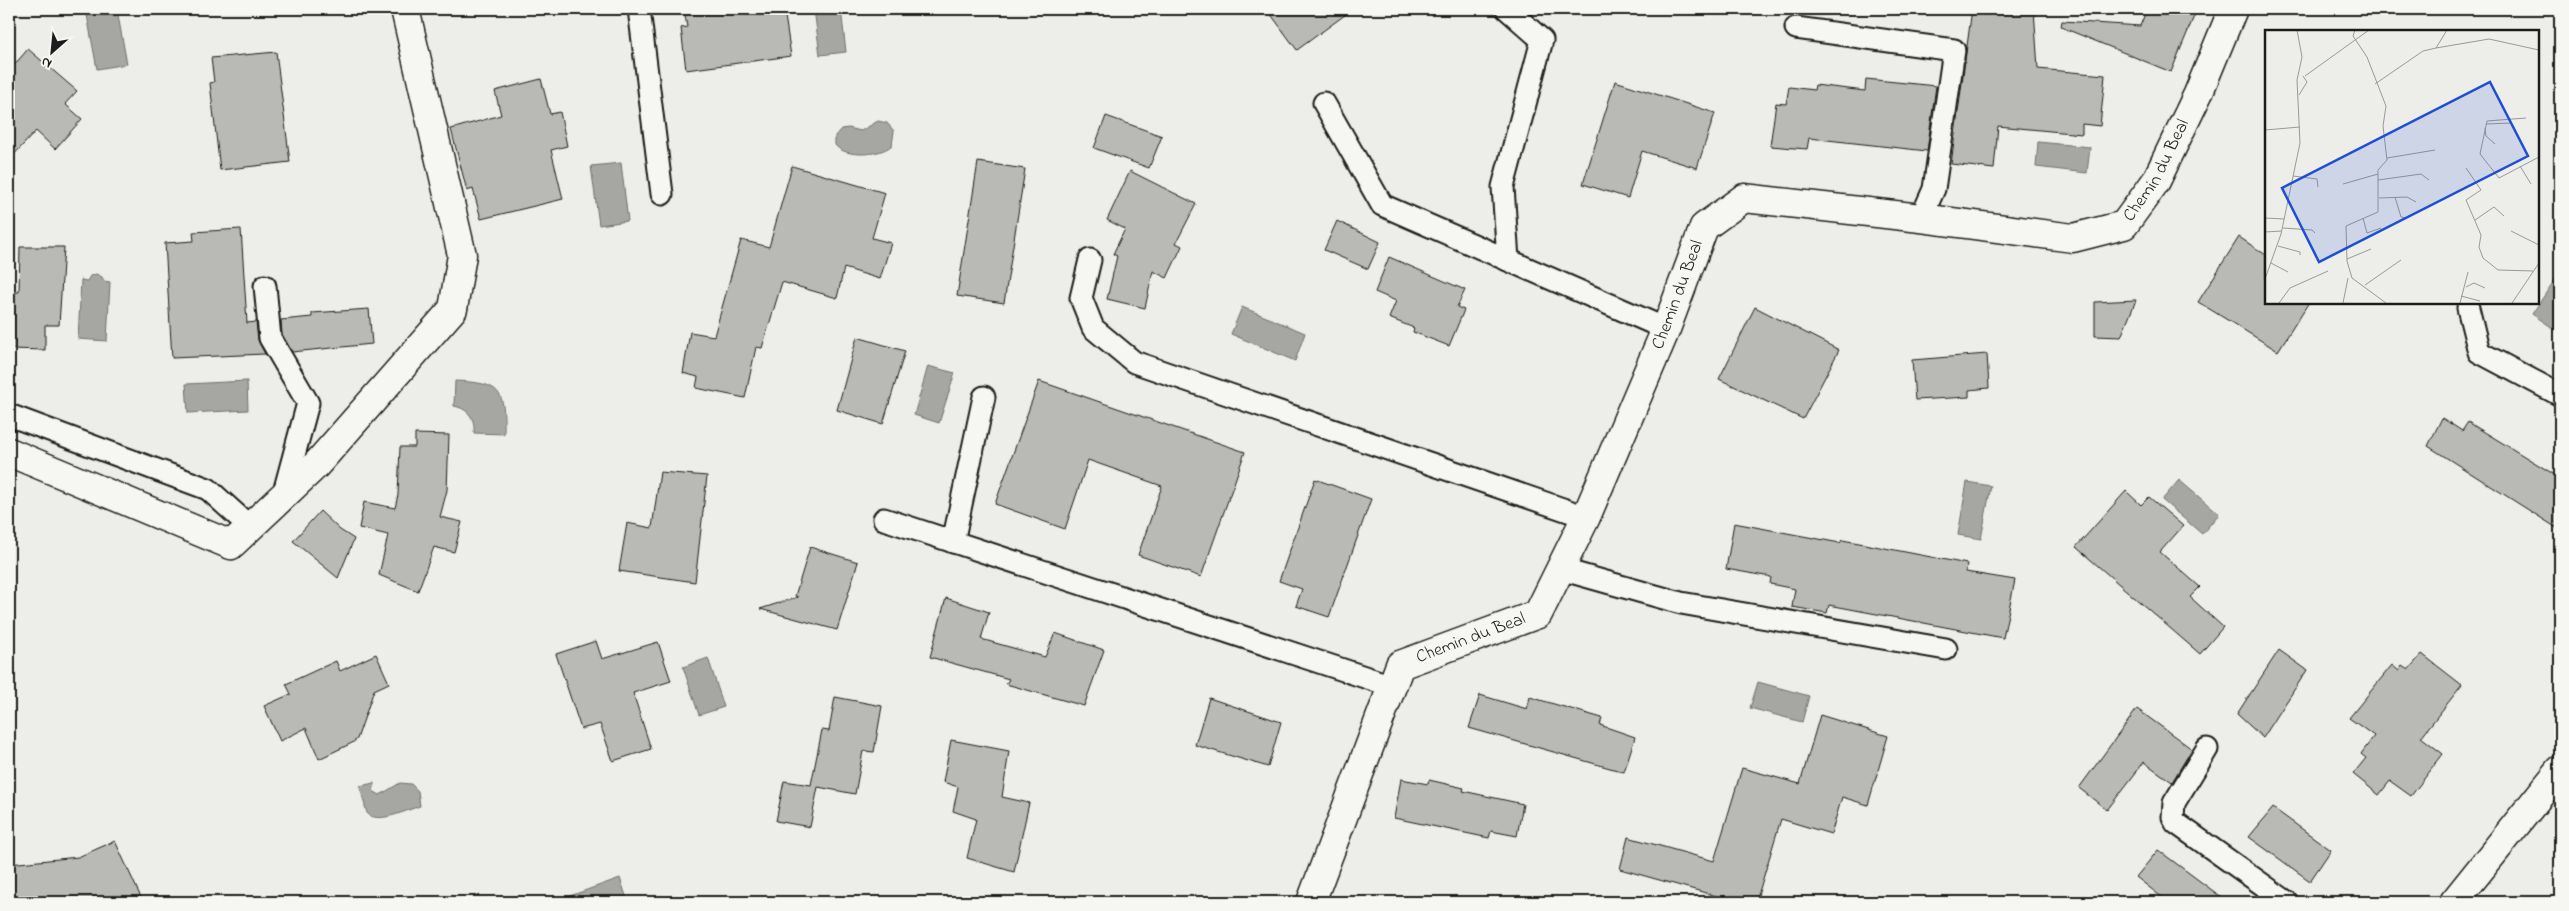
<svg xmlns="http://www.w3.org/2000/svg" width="2569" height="911" font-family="'Indie Flower',sans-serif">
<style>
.water{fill:#a6a6a3;stroke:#6f6f6d}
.building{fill:#b9b9b6;stroke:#1c1c1c}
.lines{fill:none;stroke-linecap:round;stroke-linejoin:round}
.service-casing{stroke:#1c1c1c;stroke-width:25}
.minor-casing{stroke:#1c1c1c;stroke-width:31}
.tertiary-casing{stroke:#1c1c1c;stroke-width:31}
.service{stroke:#f6f6f2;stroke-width:21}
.minor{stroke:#f6f6f2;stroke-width:28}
.tertiary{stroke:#f6f6f2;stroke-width:28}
.labels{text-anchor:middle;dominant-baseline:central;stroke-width:4;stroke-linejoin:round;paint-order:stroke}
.street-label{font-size:18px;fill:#1c1c1c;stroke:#f6f6f2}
.inset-road{fill:none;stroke:#999997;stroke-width:1}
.view{fill:#1d4ed8;fill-opacity:0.15;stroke:#1d4ed8;stroke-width:2.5}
.inset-edge{fill:none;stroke:#1c1c1c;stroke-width:2.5}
</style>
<rect width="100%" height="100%" fill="#edede9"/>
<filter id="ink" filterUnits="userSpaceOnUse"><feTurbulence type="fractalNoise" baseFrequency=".02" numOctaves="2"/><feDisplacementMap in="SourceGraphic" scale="10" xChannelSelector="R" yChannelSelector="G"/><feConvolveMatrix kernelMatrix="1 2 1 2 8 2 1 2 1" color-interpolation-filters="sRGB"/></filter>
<g filter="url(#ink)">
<!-- water -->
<g class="water">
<polygon points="814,9 841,9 846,52 820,55"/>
<polygon points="117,10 127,64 97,69 87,15"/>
<path d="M 878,121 L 887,123 L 894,131 L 892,145 C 881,156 845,158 835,145 L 835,136 L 841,129 L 849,128 L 861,131 Z"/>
<polygon points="2038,142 2090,147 2087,173 2036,167"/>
<polygon points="621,163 628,221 599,225 591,166"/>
<polygon points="2560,272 2560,324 2556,330 2532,314"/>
<polygon points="96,274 102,277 104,281 110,282 107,341 78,339 81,280 87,281 90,276"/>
<polygon points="1242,307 1305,333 1295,361 1231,334"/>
<polygon points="928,366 955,373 939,423 914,415"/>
<polygon points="247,381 248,410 188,413 186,384"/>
<path d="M 455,381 C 501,383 505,389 504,434 L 474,433 C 475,418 469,409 454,406 Z"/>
<polygon points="2179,480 2219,514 2202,534 2162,500"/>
<polygon points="1967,482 1991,486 1981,539 1958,535"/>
<polygon points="708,658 724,707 699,715 683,667"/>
<polygon points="1758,682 1809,696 1802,722 1750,708"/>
<path d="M 374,783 L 373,791 L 380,795 L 400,783 L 411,784 L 418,791 L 420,806 C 407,810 377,825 367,813 C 366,811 361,790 360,786 Z"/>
<polygon points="620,878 628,902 572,902 570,896"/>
</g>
<!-- building -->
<g class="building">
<polygon points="684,9 784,9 791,56 686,70 681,28 687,27"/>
<polygon points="1267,9 1353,9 1297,50"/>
<polygon points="1972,9 2034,9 2038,69 2105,75 2100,126 2082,124 2082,134 1998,126 1994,169 1951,164"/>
<polygon points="2147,9 2197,9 2171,72 2061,27 2062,21 2140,26"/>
<polygon points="28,49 77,91 65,104 82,119 55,149 36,131 9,160 9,71"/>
<polygon points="276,52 290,162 220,170 210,83 214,82 211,58"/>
<polygon points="541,79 550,114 560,112 567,146 551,150 563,199 481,219 473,189 467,191 451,129 501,115 495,91"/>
<polygon points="1866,79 1936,86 1927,151 1809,138 1807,149 1770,146 1776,103 1786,104 1789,87 1814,90 1815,85 1865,91"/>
<polygon points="1615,81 1715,113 1697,168 1642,151 1628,198 1583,184"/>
<polygon points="1106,116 1162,136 1149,168 1094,148"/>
<polygon points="978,162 1025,169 1004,303 957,296"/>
<polygon points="792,166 885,193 872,238 891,243 880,279 844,268 837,298 782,282 762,348 756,347 745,398 696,388 698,377 683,373 690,332 714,336 741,240 769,247"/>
<polygon points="1130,171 1196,204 1176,243 1182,246 1167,278 1153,271 1145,308 1107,299 1117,256 1113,254 1125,229 1107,220"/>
<polygon points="1337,221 1380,242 1368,269 1324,250"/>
<polygon points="241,229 247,323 256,322 258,340 265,354 172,358 165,243 194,241 193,232"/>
<polygon points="2239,237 2266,255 2266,302 2309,302 2278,351 2198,302"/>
<polygon points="20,247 64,247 59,325 45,325 45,350 9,349 9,292 19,292"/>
<polygon points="1389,257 1465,290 1457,307 1464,310 1449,346 1413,332 1414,328 1389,318 1396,301 1375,292"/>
<polygon points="2136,300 2121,337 2095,336 2095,302"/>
<polygon points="1755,307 1839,350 1803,419 1719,379"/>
<polygon points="369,309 372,344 292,352 282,334 281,320 312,317 312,313"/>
<polygon points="857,337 905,351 883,424 837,410"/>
<polygon points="1987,354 1989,388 1969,390 1969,397 1915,400 1912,360"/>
<polygon points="1039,381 1245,452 1201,577 1138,555 1162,486 1088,460 1065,529 995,504"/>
<polygon points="2442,418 2462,431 2468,422 2560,478 2560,530 2428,446"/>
<polygon points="415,434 449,435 447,490 440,517 462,522 454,552 434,547 418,591 379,575 388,535 359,528 364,502 395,508 398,495 400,447 415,447"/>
<polygon points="660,472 707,476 695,582 619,571 627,523 652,528"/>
<polygon points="1315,479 1371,499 1329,617 1296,606 1302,589 1279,581"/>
<polygon points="2126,491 2141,505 2149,497 2183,526 2160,552 2200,587 2190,597 2223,627 2200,654 2076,547"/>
<polygon points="320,511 340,530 354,539 338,578 293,541"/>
<polygon points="1734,523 1840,543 1842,540 1859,543 1967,564 1966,572 2015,580 2003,638 1829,605 1827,613 1792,607 1795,589 1770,584 1771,577 1726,569"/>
<polygon points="810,547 858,562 837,630 760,609 798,597 795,596"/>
<polygon points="946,598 989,612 981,639 1045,657 1055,633 1104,650 1084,706 1006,684 1009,679 930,657"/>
<polygon points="596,641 602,659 658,642 671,681 633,693 651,749 613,761 600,724 581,729 556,654"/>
<polygon points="2279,650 2307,670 2263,738 2237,714"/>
<polygon points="376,654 389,683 374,690 357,739 352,743 319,759 306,728 280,741 264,706 291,694 286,684 336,661 340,671"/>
<polygon points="2422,654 2462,685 2421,737 2443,754 2411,796 2390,781 2379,795 2353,774 2366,758 2361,754 2374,736 2349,718 2392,665 2399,671 2402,666 2408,670"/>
<polygon points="1480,695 1527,709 1530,697 1602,718 1600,725 1635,737 1624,772 1469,728"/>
<polygon points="835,697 882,706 874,752 863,751 855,794 818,787 810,827 776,821 784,781 811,785 822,730 829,731"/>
<polygon points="1209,698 1281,722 1268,767 1195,745"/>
<polygon points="2137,709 2192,749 2172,782 2144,762 2107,810 2079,788"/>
<polygon points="1820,715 1888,736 1868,805 1842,797 1831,834 1781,819 1756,902 1738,902 1620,869 1628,837 1714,861 1742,768 1800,784"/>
<polygon points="951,740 1009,751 1002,797 1029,803 1014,872 967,858 976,819 953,811 958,787 943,782"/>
<polygon points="1401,779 1428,784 1429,780 1464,788 1463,791 1523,804 1517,836 1491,831 1489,838 1394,818"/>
<polygon points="2273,808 2331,850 2310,881 2249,837"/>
<polygon points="115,841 143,902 9,902 9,864 78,857"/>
<polygon points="2158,850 2228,902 2168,902 2136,877"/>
</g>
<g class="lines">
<defs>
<g id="service">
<polyline points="639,9 662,194"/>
<polyline points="1507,9 1542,40 1503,187 1508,260"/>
<polyline points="1796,28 1954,50 1934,189 1921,218"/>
<polyline points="1324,103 1382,205 1666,329"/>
<polyline points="1090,260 1081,298 1093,328 1134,362 1586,517"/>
<polyline points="265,286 270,338 308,403 283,496"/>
<polyline points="2468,308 2479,352 2560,395"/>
<polyline points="9,415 208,489 250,527"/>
<polyline points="884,519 1392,686"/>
<polyline points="953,542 984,397"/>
<polyline points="1560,569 1681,603 1946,649"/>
<polyline points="2207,749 2174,803 2173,817 2176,823 2287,902"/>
</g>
<g id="minor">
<polyline points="9,452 231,545 316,465 453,309 462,255 405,9"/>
<path id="s1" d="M 1311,902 L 1400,665 L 1538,614 L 1586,517 L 1666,329 L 1704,227 L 1744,198 L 1921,218 L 2073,238 L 2124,225 L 2156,181 L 2198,94 L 2233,9"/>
</g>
<polyline id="tertiary" points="2454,902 2560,770"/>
</defs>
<!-- service casing -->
<use href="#service" class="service-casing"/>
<!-- minor casing -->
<use href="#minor" class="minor-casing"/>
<!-- tertiary casing -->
<use href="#tertiary" class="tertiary-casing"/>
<!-- service -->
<use href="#service" class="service"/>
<!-- minor -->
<use href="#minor" class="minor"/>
<!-- tertiary -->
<use href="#tertiary" class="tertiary"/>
</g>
</g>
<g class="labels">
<!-- street labels -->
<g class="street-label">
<text stroke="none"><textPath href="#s1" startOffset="1319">Chemin du Beal</textPath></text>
<text stroke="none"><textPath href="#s1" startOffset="749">Chemin du Beal</textPath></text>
<text stroke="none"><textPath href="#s1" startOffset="329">Chemin du Beal</textPath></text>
</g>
</g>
<!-- overview -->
<g transform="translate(2265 30)">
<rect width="274" height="274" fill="#edede9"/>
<path class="inset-road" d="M 90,0 L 88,6 L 102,27 L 121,76 L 118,96 L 122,130 L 113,140 L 113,182 L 81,196 L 82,231 L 87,248 L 121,273M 171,18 L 182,0M 40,46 L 104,0M 110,54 L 158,21 L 171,18 L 224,9 L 274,20M 34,65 L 42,52 L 38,46M 261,88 L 222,91 L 215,124 L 234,148 L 274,127M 221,94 L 246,93 L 249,97M 220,98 L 221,106 L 230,114M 0,100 L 35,97M 122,128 L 170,120M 255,136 L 266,154M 201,138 L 216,160 L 201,170 L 216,205 L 214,217 L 218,228 L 233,240 L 268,241M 28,146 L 52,149 L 53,157M 113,150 L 156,144 L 164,150M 78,154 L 113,144M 130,167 L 136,187 L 142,188M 114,168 L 142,167 L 151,172M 0,188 L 19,189M 98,188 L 102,203 L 116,198M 210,190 L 229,177 L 239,186M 18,198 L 47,200 L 50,203M 246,201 L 274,215M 0,202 L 17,201M 13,216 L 35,222 L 35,225M 82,229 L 106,219M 6,233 L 23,242M 0,249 L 16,204 L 35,113 L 32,50 L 37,27 L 32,0M 100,255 L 136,230M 201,257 L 209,253 L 220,258M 196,266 L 215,271M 14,273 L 25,258 L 63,241M 78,273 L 83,248M 195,273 L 203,242M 247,273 L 274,233"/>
<path class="view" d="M 225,52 L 263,126 L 54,232 L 17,158 Z"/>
<rect width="274" height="274" class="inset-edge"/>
</g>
<!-- margin -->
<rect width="2569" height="911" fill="none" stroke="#f6f6f2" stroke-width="30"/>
<rect x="15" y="15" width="2539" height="881" fill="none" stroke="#1c1c1c" stroke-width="2" filter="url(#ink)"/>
<!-- north arrow -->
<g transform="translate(52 52) rotate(207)" stroke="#f6f6f2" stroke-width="4" paint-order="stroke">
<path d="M0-4L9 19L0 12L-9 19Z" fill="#1c1c1c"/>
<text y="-8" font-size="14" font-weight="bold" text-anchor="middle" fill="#1c1c1c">N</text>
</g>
</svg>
